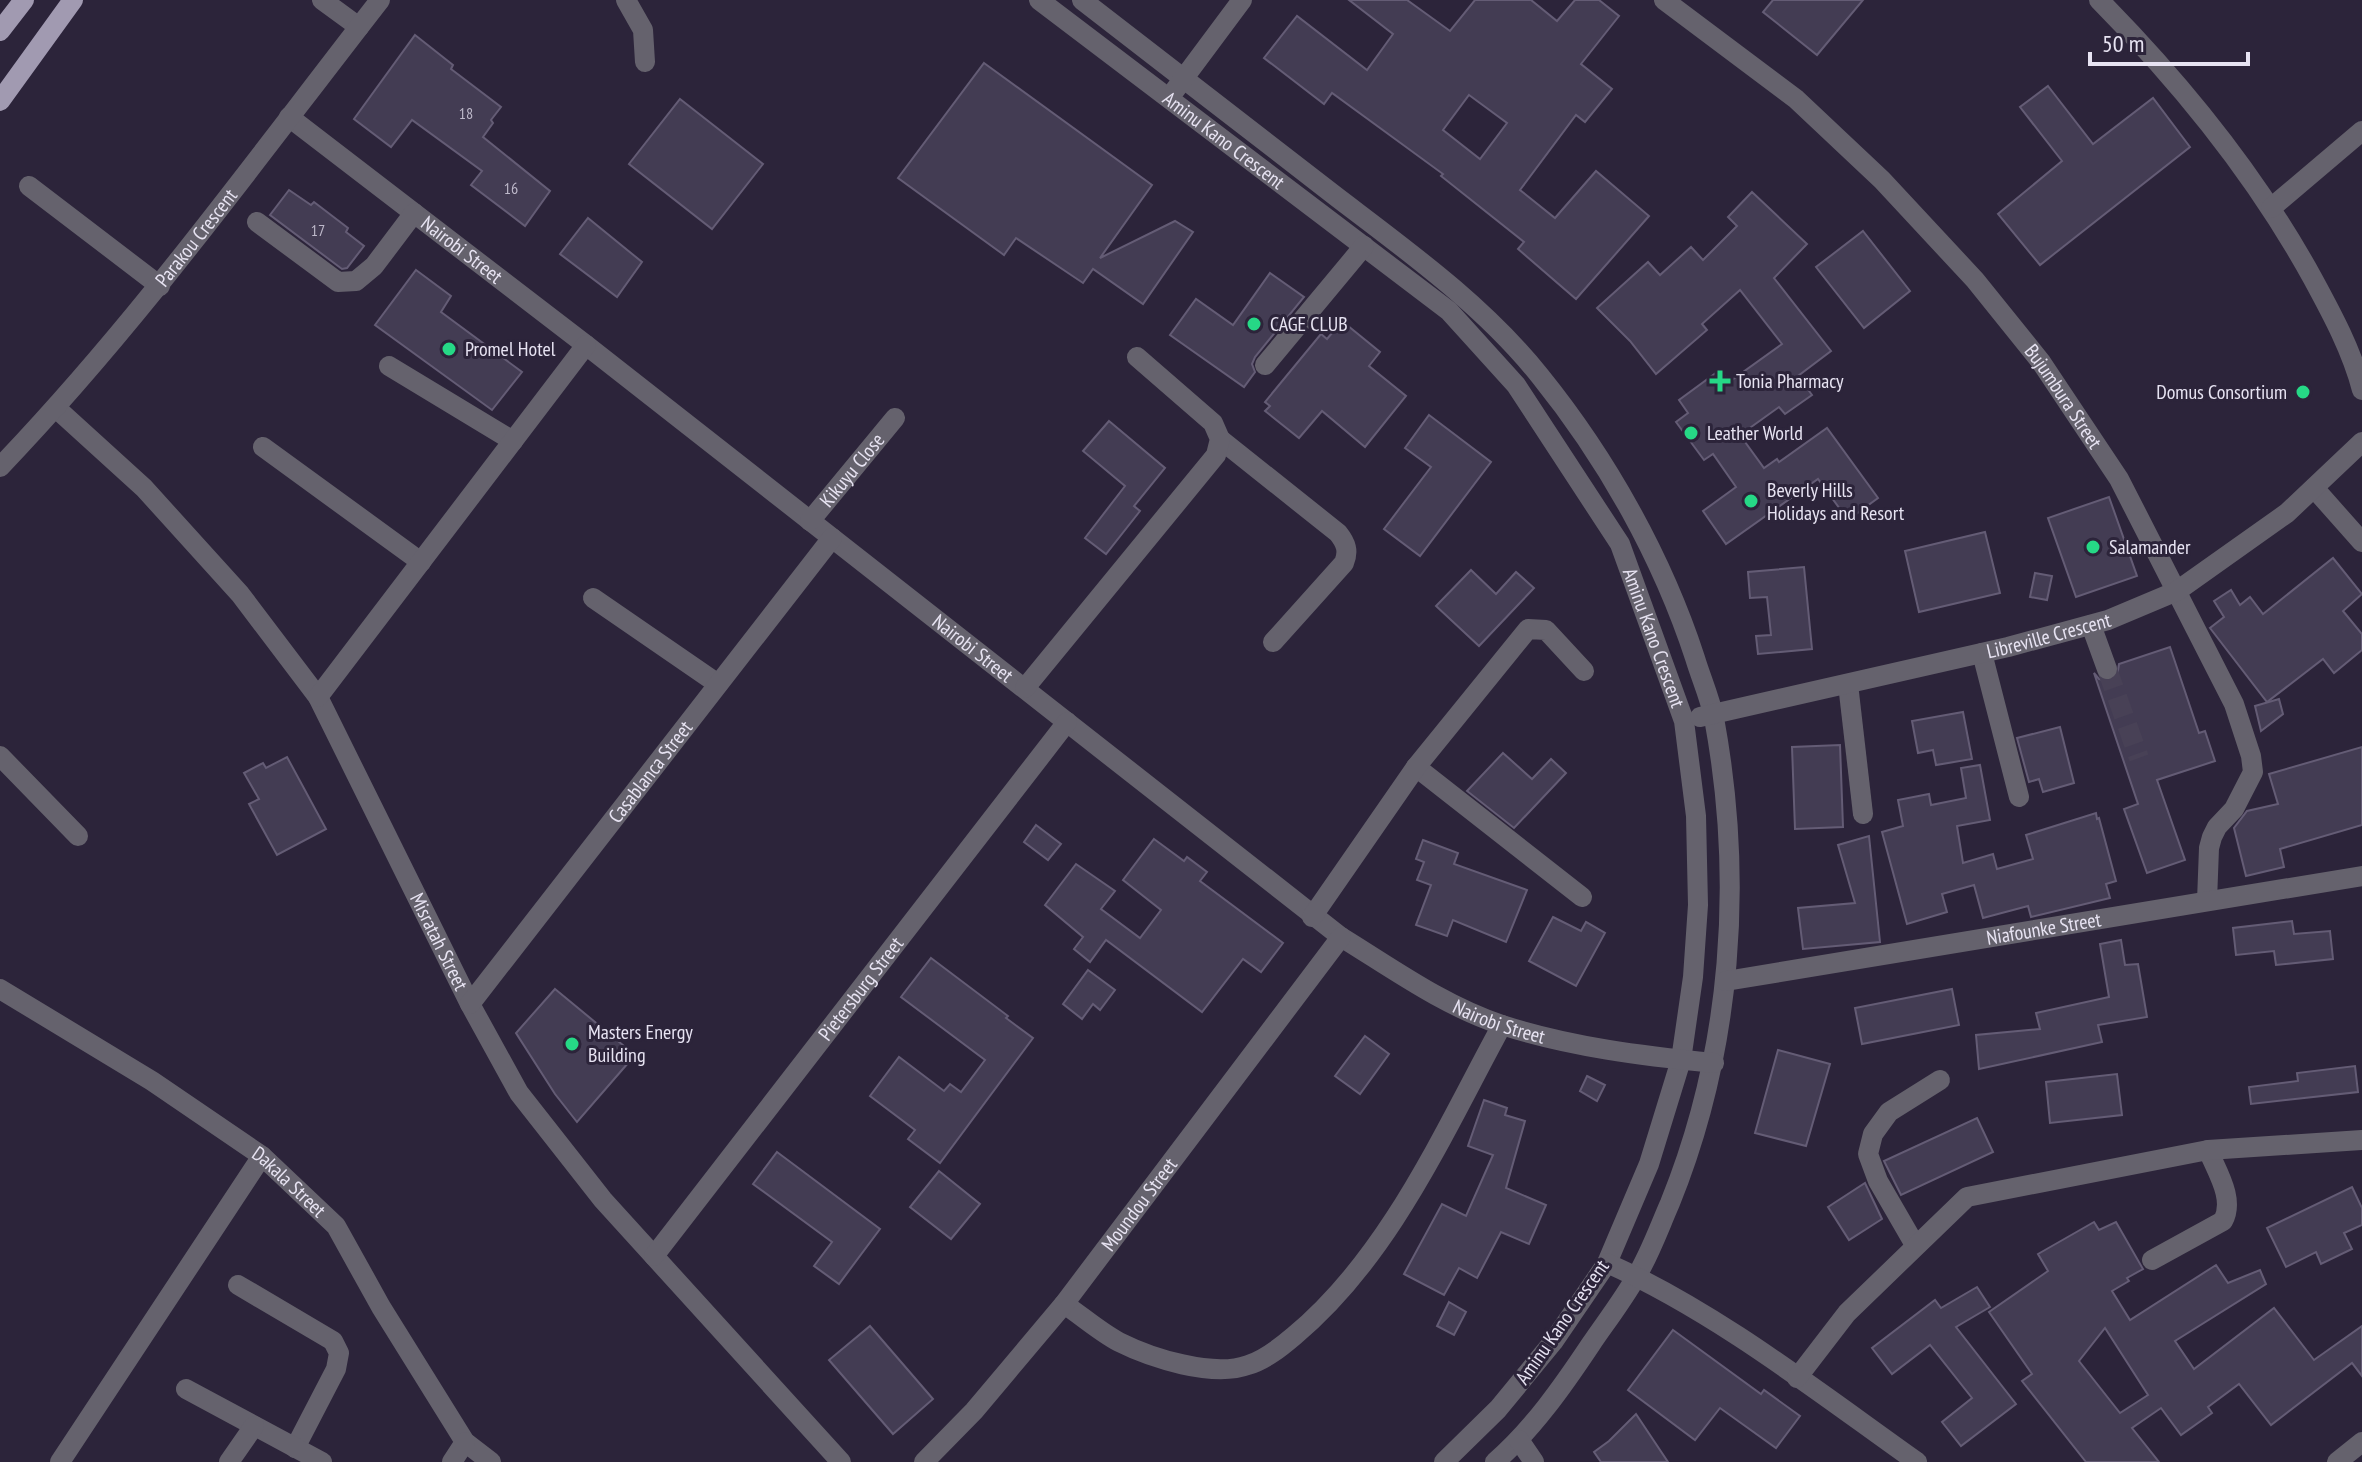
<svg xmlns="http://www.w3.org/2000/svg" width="2362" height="1462" font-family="'PT Sans Narrow',sans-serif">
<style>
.building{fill:#433c53;stroke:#645c75;stroke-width:2;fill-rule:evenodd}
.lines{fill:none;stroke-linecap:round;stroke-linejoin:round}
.minor-tunnel{stroke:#484156;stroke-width:20;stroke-dasharray:20 10;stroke-linecap:butt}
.minor{stroke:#65626d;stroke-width:20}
.major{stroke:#a19ab1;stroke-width:20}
.poi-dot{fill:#26d886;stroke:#2c243a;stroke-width:3}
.labels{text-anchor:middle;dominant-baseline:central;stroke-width:6;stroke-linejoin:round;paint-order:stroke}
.number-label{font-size:16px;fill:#beb9ca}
.street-label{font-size:20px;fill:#e7e3f2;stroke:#2c243a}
.poi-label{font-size:20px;fill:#e7e3f2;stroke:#2c243a;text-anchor:start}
</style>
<rect width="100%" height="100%" fill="#2c243a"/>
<!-- building -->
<g class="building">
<path d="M 1349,0 L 1407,0 L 1450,31 L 1475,0 L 1531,0 L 1557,21 L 1575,0 L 1599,0 L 1619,16 L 1581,64 L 1612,89 L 1585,122 L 1576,115 L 1520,190 L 1555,218 L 1596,171 L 1649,216 L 1576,299 L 1518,249 L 1524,242 L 1441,176 L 1443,174 L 1332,93 L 1324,104 L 1264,58 L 1297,16 L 1367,70 L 1393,34 ZM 1469,95 L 1507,123 L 1480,159 L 1443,130 Z"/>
<polygon points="1773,0 1863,0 1817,55 1763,12"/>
<polygon points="415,35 453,65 451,69 501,107 491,120 493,123 483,137 550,191 525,226 471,185 482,171 412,120 391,147 354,119"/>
<polygon points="984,63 1152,185 1100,258 1175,221 1193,232 1143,304 1093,269 1083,283 1016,238 1004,255 898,178"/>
<polygon points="2048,86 2093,144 2153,98 2190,147 2040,265 1998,214 2062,161 2020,107"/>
<polygon points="680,99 763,164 712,229 629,164"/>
<polygon points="289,190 311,205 314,202 348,228 346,232 364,246 347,268 342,269 270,215"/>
<polygon points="1752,192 1807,244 1774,278 1831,351 1798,376 1812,395 1785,414 1779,407 1740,435 1764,468 1777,459 1779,462 1827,428 1878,498 1848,520 1818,479 1726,544 1703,511 1736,487 1713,454 1704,460 1676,422 1688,413 1679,400 1720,370 1729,382 1782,344 1740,290 1702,324 1707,330 1656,374 1630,341 1597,308 1648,262 1660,275 1691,247 1703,260 1737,226 1728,217"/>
<polygon points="588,218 642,262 617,297 560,254"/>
<polygon points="1863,231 1910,291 1864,328 1816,267"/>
<polygon points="416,270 451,296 441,312 522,372 492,410 375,325"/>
<polygon points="1270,273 1304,297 1255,357 1252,364 1255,372 1244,387 1170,335 1196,299 1233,325"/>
<polygon points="1342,321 1380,352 1369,366 1406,396 1365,447 1322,411 1299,438 1265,411 1270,406 1265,402 1321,334 1327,339"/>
<polygon points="1429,415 1491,462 1420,556 1384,529 1431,467 1405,448"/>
<polygon points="1109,421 1165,468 1134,506 1140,511 1106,554 1085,538 1125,486 1083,451"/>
<polygon points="2109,497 2137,576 2076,597 2048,518"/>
<polygon points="1985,532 2000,593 1919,612 1905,551"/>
<polygon points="2333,558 2362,594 2343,611 2362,634 2362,650 2334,673 2323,659 2267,702 2210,628 2224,617 2214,601 2231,590 2240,605 2250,597 2263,614"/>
<polygon points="1804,567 1812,649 1758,654 1756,636 1771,635 1767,597 1750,598 1748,572"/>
<polygon points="1471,570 1496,594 1516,572 1534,588 1479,646 1436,606"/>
<polygon points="2035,573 2052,576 2047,600 2030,597"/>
<polygon points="2170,647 2199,733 2205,731 2215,761 2157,780 2185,860 2147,873 2124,809 2138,804 2094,673 2099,679 2111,681 2117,677 2119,664"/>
<polygon points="2279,699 2283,714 2261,731 2255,706"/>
<polygon points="1963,712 1972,759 1936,765 1933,750 1918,753 1912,721"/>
<polygon points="2060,727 2074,783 2043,792 2039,779 2029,782 2017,738"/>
<polygon points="1840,745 1843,827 1795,829 1792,747"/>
<polygon points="2362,747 2362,825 2280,849 2284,867 2246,876 2234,828 2247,811 2278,804 2269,774"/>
<polygon points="1503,753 1532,779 1551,759 1566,773 1514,828 1467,791"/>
<polygon points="287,757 326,829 277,855 249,804 259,799 244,773 263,763 266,768"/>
<polygon points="1980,765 1990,820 1957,826 1963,863 1993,854 1997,869 2033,859 2026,835 2096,813 2097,819 2099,818 2116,881 2106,884 2110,898 2031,917 2028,906 1983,918 1974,885 1942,894 1947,912 1907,924 1882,832 1903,826 1898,800 1929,794 1931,805 1966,798 1961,768"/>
<polygon points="1036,825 1061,844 1048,860 1024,842"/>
<polygon points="1869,836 1880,942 1803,949 1798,908 1855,903 1838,845"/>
<polygon points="1154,839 1184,861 1187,857 1207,872 1200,881 1283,943 1261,972 1243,959 1202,1012 1106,940 1090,962 1074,949 1083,937 1045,905 1076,864 1115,891 1101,909 1140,938 1161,910 1123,880"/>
<polygon points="1423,840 1458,853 1454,864 1527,890 1506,942 1453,920 1447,936 1416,925 1431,885 1417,880 1424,862 1416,859"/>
<polygon points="1553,917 1581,931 1586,922 1605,933 1576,986 1529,961"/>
<polygon points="2292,921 2294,934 2330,931 2333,959 2276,965 2274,951 2236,955 2233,928"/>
<polygon points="2121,940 2125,965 2138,964 2147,1017 2098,1025 2102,1042 1979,1069 1976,1035 2040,1029 2036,1013 2109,997 2100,944"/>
<polygon points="931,958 1008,1016 1006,1018 1033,1038 940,1163 908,1139 915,1130 870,1096 899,1057 944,1091 950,1084 961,1092 985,1060 901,997"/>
<polygon points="1088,970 1115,990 1100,1010 1093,1004 1082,1019 1063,1004"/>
<polygon points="555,989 635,1055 577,1122 555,1094 516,1033"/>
<polygon points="1952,989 1959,1025 1862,1044 1855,1008"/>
<polygon points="1365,1036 1389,1054 1360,1094 1335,1076"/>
<polygon points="1778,1050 1830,1064 1806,1146 1755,1133"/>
<polygon points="2355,1066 2358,1092 2251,1104 2249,1087 2298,1081 2297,1073"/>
<polygon points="2117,1074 2122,1115 2050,1123 2046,1082"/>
<polygon points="1587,1076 1605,1085 1597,1101 1580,1091"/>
<polygon points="1484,1100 1507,1108 1505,1115 1525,1121 1506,1188 1546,1205 1529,1244 1501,1232 1477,1278 1459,1268 1444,1295 1404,1274 1442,1204 1466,1216 1493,1155 1468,1146"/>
<polygon points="1977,1118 1993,1152 1901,1195 1884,1161"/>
<polygon points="777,1152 880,1229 839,1284 814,1266 832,1242 753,1184"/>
<polygon points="939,1171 980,1204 951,1239 910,1207"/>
<polygon points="1865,1183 1882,1219 1849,1240 1828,1207"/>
<polygon points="2352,1187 2362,1208 2362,1225 2344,1233 2352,1249 2321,1264 2316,1252 2286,1267 2267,1228"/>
<path d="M 2094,1222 L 2099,1230 L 2116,1222 L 2143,1269 L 2127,1278 L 2129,1281 L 2112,1291 L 2130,1320 L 2216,1265 L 2228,1283 L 2260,1270 L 2266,1284 L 2175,1341 L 2194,1369 L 2274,1308 L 2314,1360 L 2362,1326 L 2362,1376 L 2352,1363 L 2271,1425 L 2239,1384 L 2208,1407 L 2212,1413 L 2181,1435 L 2161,1408 L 2132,1428 L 2159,1462 L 2086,1462 L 2022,1381 L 2032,1374 L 1989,1312 L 2048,1271 L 2038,1254 ZM 2105,1328 L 2148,1395 L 2120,1413 L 2079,1361 Z"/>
<polygon points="1977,1287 1990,1307 1956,1327 2016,1404 1961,1446 1942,1422 1972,1398 1930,1345 1892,1374 1872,1348 1935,1300 1941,1308"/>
<polygon points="1449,1302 1466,1312 1454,1335 1437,1326"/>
<polygon points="870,1326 933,1399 893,1434 829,1360"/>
<polygon points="1673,1330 1761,1394 1764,1390 1800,1416 1776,1448 1720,1408 1695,1440 1628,1390"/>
<polygon points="1636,1414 1668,1462 1601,1462 1594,1452 1609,1441"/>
</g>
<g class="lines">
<!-- minor-tunnel -->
<polyline class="minor-tunnel" points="2107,669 2139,758"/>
<!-- minor -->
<g class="minor">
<polyline points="322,0 359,27"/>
<polyline points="626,0 643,30 645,62"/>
<path id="s1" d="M 1039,0 L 1449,311 L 1516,385 L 1620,544 L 1684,721 L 1696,816 L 1698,905 L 1693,977 L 1681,1060 L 1649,1164 L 1607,1263 L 1553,1342 L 1498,1409 L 1444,1462"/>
<path d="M 1082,0 C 1167,66 1253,132 1338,198 C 1409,252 1484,306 1540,376 C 1607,459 1662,557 1695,658 C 1701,678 1710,698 1714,718 C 1744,880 1732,1050 1670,1203 C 1659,1228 1650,1254 1636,1277 C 1623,1300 1606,1322 1591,1344 C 1563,1386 1533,1429 1495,1462"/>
<path id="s2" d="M 1664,0 L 1796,99 L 1882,180 L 1975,280 L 2041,362 L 2119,479 L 2234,704 L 2251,756 L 2253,772 L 2234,809 L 2217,827 L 2212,837 L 2209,848 L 2207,901"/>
<path d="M 2099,0 C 2182,84 2256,175 2313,279 C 2332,314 2352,351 2362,390"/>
<polyline points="1175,90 1242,0"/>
<path id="s3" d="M 289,117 L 586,345 L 1341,937 C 1393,969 1444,1006 1502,1025 C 1570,1047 1643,1056 1714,1063"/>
<polyline points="29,186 160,286"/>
<polyline points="2271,208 2362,131"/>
<polyline points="257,222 338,282 356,281 374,266 414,213"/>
<polyline points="1265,365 1364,246"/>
<polyline points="389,366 513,441"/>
<path id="s4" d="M 56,408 L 144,488 L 240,594 L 318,697 L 470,1004 L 519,1093 L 603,1200 L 841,1462"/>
<path d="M 1220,439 L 1338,533 C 1346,543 1349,551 1344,563 L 1273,642"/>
<polyline points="263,447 421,562"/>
<path id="s5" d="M 0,467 C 139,322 256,159 380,0"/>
<polyline points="2314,488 2362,542"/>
<path id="s6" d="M 810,521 L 895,418"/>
<polyline points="593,598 718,684"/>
<polyline points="2091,625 2107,669"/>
<polyline points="1982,653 2019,797"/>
<polyline points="1848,684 1863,814"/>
<polyline points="1025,688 1216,455 1220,439 1213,423 1137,357"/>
<polyline points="318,697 586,345"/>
<path id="s7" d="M 1700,717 L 2008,647 L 2108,620 L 2177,591 L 2287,513 L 2362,442"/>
<polyline points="0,756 78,836"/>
<polyline points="1416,767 1582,897"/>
<polyline points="1312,917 1416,767 1528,629 1546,630 1584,671"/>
<path id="s8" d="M 1726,981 L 2362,876"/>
<path id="s9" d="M 0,989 L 152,1081 L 262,1156 L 336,1226 L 381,1307 L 465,1442 L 491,1462"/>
<path id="s10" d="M 470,1004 L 832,538"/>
<polyline points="1915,1245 1878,1181 1868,1154 1873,1134 1889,1112 1940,1080"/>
<path id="s11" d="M 654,1256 L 1067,722"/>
<path d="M 2152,1260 L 2223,1221 C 2235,1199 2217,1172 2208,1150"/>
<path d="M 1607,1263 C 1718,1313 1818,1392 1917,1462"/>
<polyline points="238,1285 333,1341 339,1353 336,1369 295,1448"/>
<path d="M 1064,1304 C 1082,1316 1100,1332 1119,1342 C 1151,1358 1213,1378 1248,1365 C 1265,1360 1281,1347 1294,1336 C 1390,1256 1443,1133 1502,1025"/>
<polyline points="1797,1378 1847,1313 1967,1197 2208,1150 2362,1140"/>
<polyline points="186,1389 322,1462"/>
<polyline points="1519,1440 1534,1462"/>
<polyline points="60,1462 262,1156"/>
<polyline points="229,1462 254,1426"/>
<polyline points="452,1462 465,1442"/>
<path id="s12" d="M 924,1462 L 974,1411 L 1064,1304 L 1341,937"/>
<polyline points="2337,1462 2362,1442"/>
</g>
<!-- major -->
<g class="major">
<polyline points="0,31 24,0"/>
<polyline points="0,101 73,0"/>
</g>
</g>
<!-- markers -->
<g class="poi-dot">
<circle cx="1254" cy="324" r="8"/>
<circle cx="449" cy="349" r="8"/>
<path d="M1716 369h8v8h8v8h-8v8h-8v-8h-8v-8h8z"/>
<circle cx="2303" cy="392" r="8"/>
<circle cx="1691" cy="433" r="8"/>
<circle cx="1751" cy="501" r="8"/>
<circle cx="2093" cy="547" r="8"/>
<circle cx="572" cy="1044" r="8"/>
</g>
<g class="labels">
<!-- number labels -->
<g class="number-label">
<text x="466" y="113">18</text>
<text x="511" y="188">16</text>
<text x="318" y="230">17</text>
</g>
<!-- street labels -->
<g class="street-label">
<text stroke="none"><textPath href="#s1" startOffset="232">Aminu Kano Crescent</textPath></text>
<text stroke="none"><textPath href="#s5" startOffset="302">Parakou Crescent</textPath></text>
<text stroke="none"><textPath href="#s3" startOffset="218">Nairobi Street</textPath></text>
<text stroke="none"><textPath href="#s2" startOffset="566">Bujumbura Street</textPath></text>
<text stroke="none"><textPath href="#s6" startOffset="66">Kikuyu Close</textPath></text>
<text stroke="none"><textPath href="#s7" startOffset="358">Libreville Crescent</textPath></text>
<text stroke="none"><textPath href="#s1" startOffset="904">Aminu Kano Crescent</textPath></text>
<text stroke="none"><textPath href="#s3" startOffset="866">Nairobi Street</textPath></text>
<text stroke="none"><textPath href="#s10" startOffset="294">Casablanca Street</textPath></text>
<text stroke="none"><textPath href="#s8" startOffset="322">Niafounke Street</textPath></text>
<text stroke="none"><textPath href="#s4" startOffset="664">Misratah Street</textPath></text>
<text stroke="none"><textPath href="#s11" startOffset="338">Pietersburg Street</textPath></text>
<text stroke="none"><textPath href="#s3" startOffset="1514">Nairobi Street</textPath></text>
<text stroke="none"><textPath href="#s9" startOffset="348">Dakala Street</textPath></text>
<text stroke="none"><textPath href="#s12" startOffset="336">Moundou Street</textPath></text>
<text transform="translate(1562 1322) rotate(-55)">Aminu Kano Crescent</text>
</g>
<!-- poi labels -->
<g class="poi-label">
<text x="1270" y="324">CAGE CLUB</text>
<text x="465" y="349">Promel Hotel</text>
<text x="1736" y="381">Tonia Pharmacy</text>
<text x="2287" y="392" text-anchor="end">Domus Consortium</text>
<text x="1707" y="433">Leather World</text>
<text x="1767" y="490">Beverly Hills<tspan x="1767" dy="23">Holidays and Resort</tspan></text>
<text x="2109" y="547">Salamander</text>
<text x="588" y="1032">Masters Energy<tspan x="588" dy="23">Building</tspan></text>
</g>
</g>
<!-- scale -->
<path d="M2090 52v12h158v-12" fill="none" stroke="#e7e3f2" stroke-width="4"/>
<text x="2102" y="52" font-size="24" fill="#e7e3f2" stroke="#2c243a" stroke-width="6" paint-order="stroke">50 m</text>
</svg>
